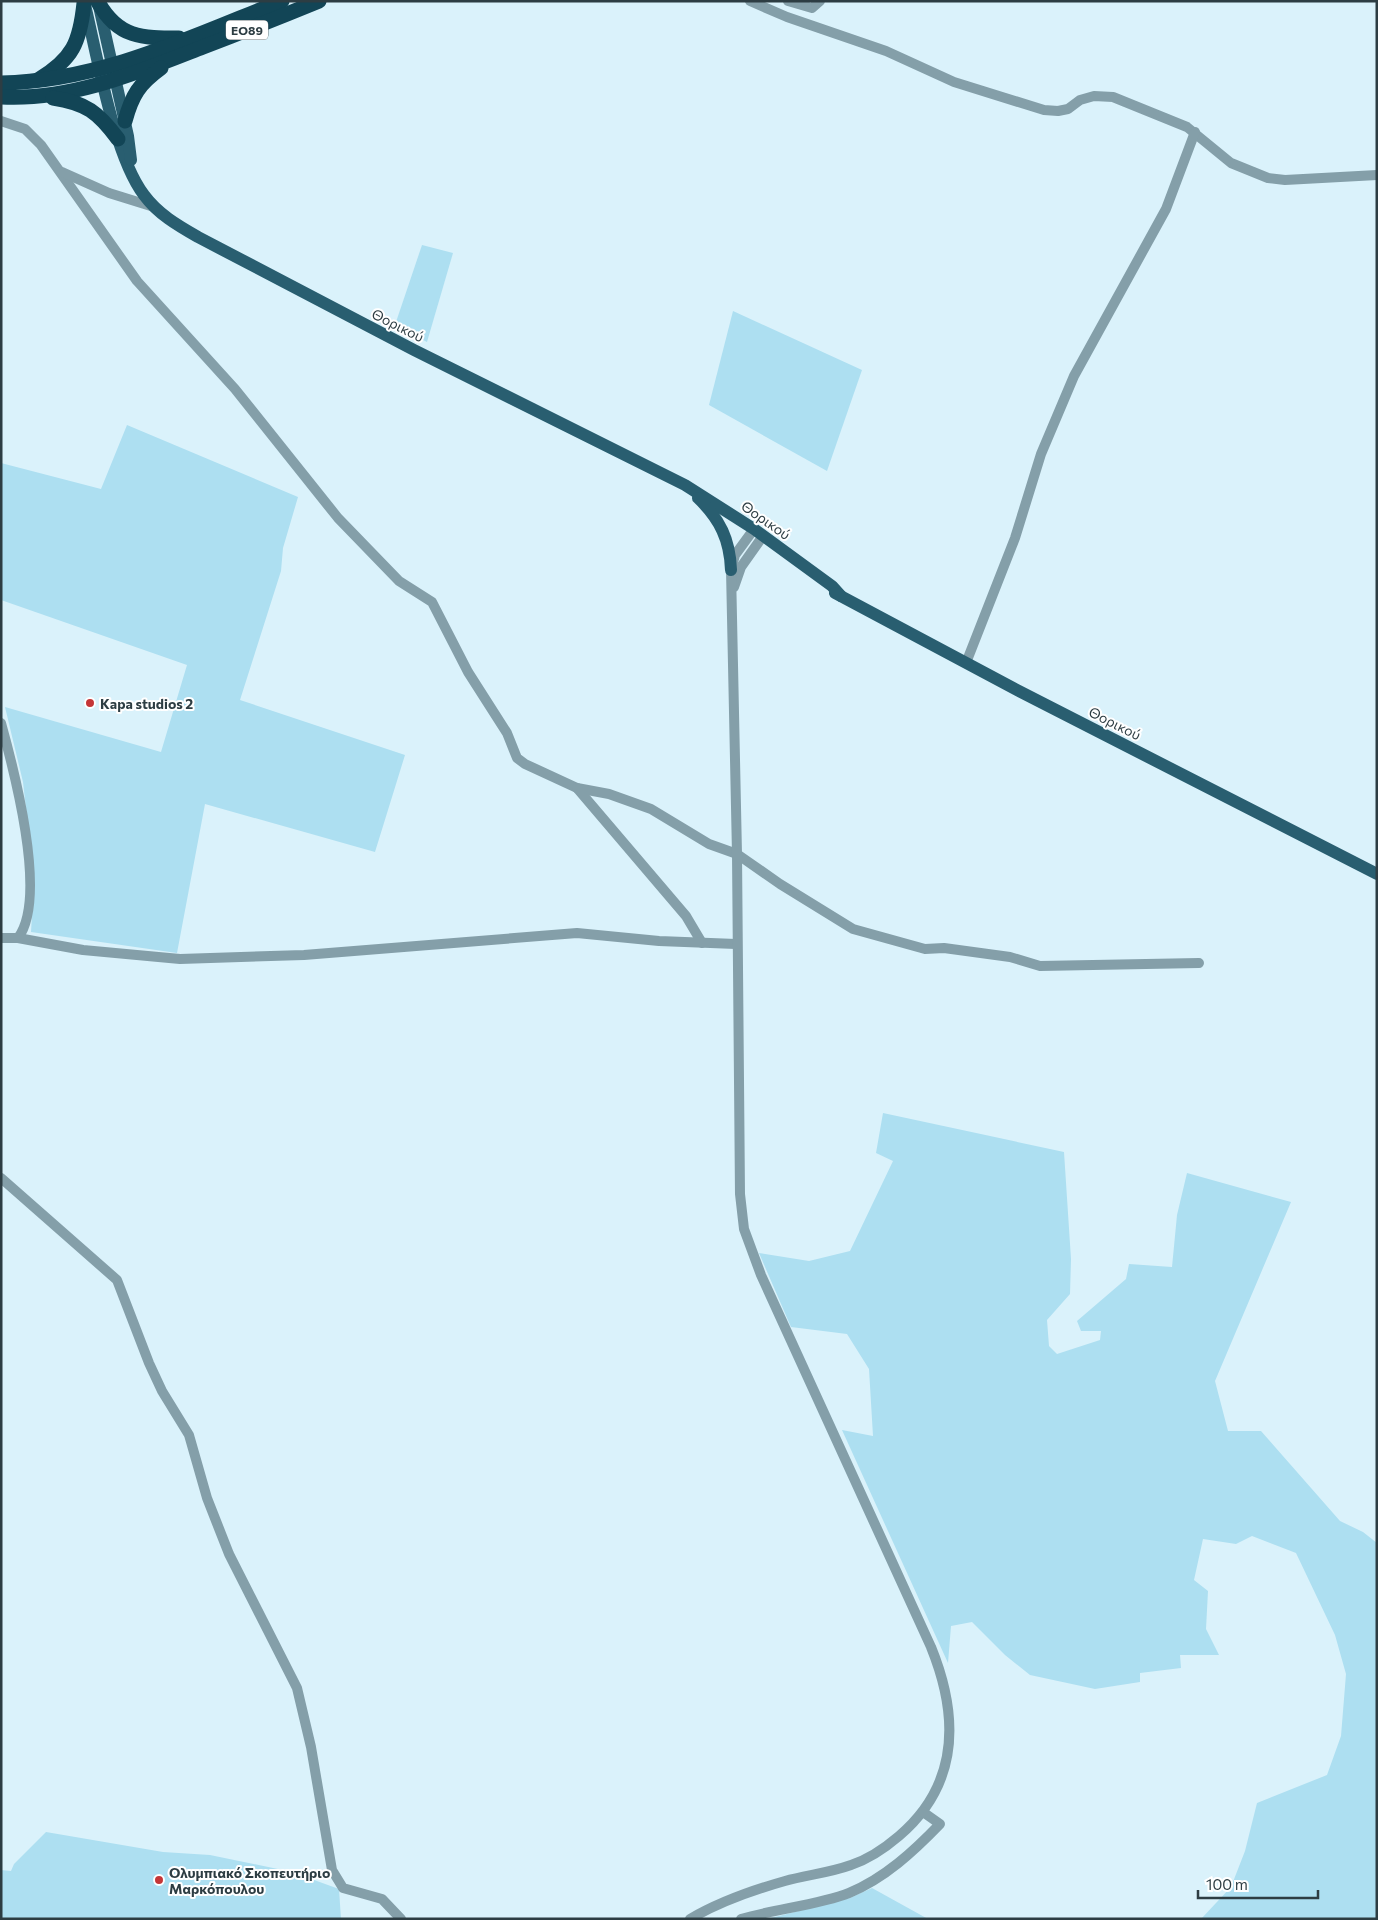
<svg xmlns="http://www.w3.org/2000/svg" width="1378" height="1920" font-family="Commissioner,sans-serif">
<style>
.green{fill:#addff1}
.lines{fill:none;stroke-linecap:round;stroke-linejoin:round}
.minor{stroke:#849fa9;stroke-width:10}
.major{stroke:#295e70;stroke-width:12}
.highway{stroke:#124556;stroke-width:15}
.poi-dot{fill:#c53637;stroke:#fff;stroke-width:2}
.labels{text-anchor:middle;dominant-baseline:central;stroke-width:4;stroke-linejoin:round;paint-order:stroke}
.shield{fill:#fff;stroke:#6c777b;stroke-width:1}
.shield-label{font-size:12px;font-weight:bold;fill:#2d3d43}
.street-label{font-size:14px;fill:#2d3d43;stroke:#fff}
.poi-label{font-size:14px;font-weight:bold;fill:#2d3d43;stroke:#fff;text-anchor:start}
</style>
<rect width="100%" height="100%" fill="#daf2fb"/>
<!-- green -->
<g class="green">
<polygon points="422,245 453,253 427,342 395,325"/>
<polygon points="733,311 862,370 827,471 709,405"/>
<polygon points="127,425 298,497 283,548 281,571 240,700 405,755 375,852 205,804 177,953 31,932 34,880 23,782 5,707 161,752 187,665 1,600 1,463 101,489"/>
<polygon points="883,1113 1064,1152 1071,1259 1070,1294 1047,1320 1049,1346 1057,1354 1100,1340 1101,1331 1081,1331 1077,1321 1126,1279 1129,1264 1172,1267 1177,1215 1187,1173 1291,1202 1215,1381 1228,1431 1261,1431 1340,1521 1363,1532 1377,1543 1377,1919 1201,1919 1231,1887 1245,1851 1257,1803 1327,1775 1341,1736 1346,1674 1335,1635 1296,1553 1252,1536 1236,1544 1203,1539 1194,1580 1208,1591 1206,1629 1219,1655 1180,1655 1181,1668 1140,1673 1140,1682 1095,1689 1030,1675 1005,1655 972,1622 951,1626 948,1663 842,1430 873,1436 869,1369 847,1334 791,1327 759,1253 809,1261 850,1251 893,1161 876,1153"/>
<polygon points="46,1832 163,1852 210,1855 292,1872 339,1889 341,1919 1,1919 1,1870 11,1871 14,1864"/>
<polygon points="872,1888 928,1919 767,1919 850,1898"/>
</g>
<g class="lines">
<!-- minor -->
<g class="minor">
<polyline points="750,1 787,17 886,51 954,82 1044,110 1058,111 1068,109 1080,100 1094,96 1113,97 1187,127 1231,163 1268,178 1285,180 1377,175"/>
<polyline points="788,1 812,8 820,1"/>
<polyline points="1,121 25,129 41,145 137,281 235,389 338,518 399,581 432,602 468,672 507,733 517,758 525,764 577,788 609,794 651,809 709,844 737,854 780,884 853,929 925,949 944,948 1010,957 1040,966 1199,963"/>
<polyline points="62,172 109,193 154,207"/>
<polyline points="734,587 741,567 763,536"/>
<polyline points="966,663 1015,538 1041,454 1074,376 1166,209 1195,132"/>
<path d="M 1,723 C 14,770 48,898 18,938"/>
<polyline points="577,788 686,916 702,943"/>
<polyline points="1,938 18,938 83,950 180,959 304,955 577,933 659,941 736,944"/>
<polyline points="1,1178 117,1280 149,1363 162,1391 189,1435 207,1498 229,1554 297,1688 311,1747 332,1870 343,1888 382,1899 401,1919"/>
<path d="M 690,1919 C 719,1902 753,1890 785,1881 C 806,1875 829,1873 851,1865 C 869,1859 885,1848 899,1836 C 960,1784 959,1716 931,1647 L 761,1275 L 744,1229 L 740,1194 L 737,854 L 731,570 L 735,555 L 754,529"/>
<path d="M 741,1919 C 774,1909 819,1905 849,1893 C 885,1878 914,1851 940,1824 L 923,1812"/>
</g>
<!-- major -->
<g class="major">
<path d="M 85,5 C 97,55 114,156 144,195 C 158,214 177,225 198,237 L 414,350 L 685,485 L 754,529 L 832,586 L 841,596"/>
<polyline points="99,6 128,136 131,160"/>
<path d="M 698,498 C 720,519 730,540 731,570"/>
<polyline points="835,593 1017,690 1377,874"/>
</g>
<!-- highway -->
<g class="highway">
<path d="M 98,2 C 118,38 142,38 179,38"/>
<path d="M 38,80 C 73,59 80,42 84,3"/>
<path d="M 1,83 C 101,81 191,37 282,1"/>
<path d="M 1,97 C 71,101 139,72 203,47 C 242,32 280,17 319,1"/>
<path d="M 53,98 C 86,103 98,112 118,139"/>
<path d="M 125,121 C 132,95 139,84 161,68"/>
</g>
</g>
<!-- markers -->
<g class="poi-dot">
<circle cx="90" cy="703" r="5"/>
<circle cx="159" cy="1880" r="5"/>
</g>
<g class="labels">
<!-- shield labels -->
<rect class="shield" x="226" y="20.5" width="42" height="19" rx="4"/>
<g class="shield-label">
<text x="247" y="30">ΕΟ89</text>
</g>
<!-- street labels -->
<g class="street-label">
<text transform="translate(398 325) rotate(27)">Θορικού</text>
<text transform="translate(766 520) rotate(35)">Θορικού</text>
<text transform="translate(1115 723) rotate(27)">Θορικού</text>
</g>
<!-- poi labels -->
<g class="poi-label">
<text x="100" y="703">Kapa studios 2</text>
<text x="169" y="1872">Ολυμπιακό Σκοπευτήριο<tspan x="169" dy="16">Μαρκόπουλου</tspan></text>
</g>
</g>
<!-- border -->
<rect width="1378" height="1920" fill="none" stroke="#2d3d43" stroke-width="5"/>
<!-- scale -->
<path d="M1198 1890v8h120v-8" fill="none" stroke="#2d3d43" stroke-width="2.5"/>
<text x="1206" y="1890" font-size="15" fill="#2d3d43" stroke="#ffffff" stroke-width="4" paint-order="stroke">100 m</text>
</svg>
